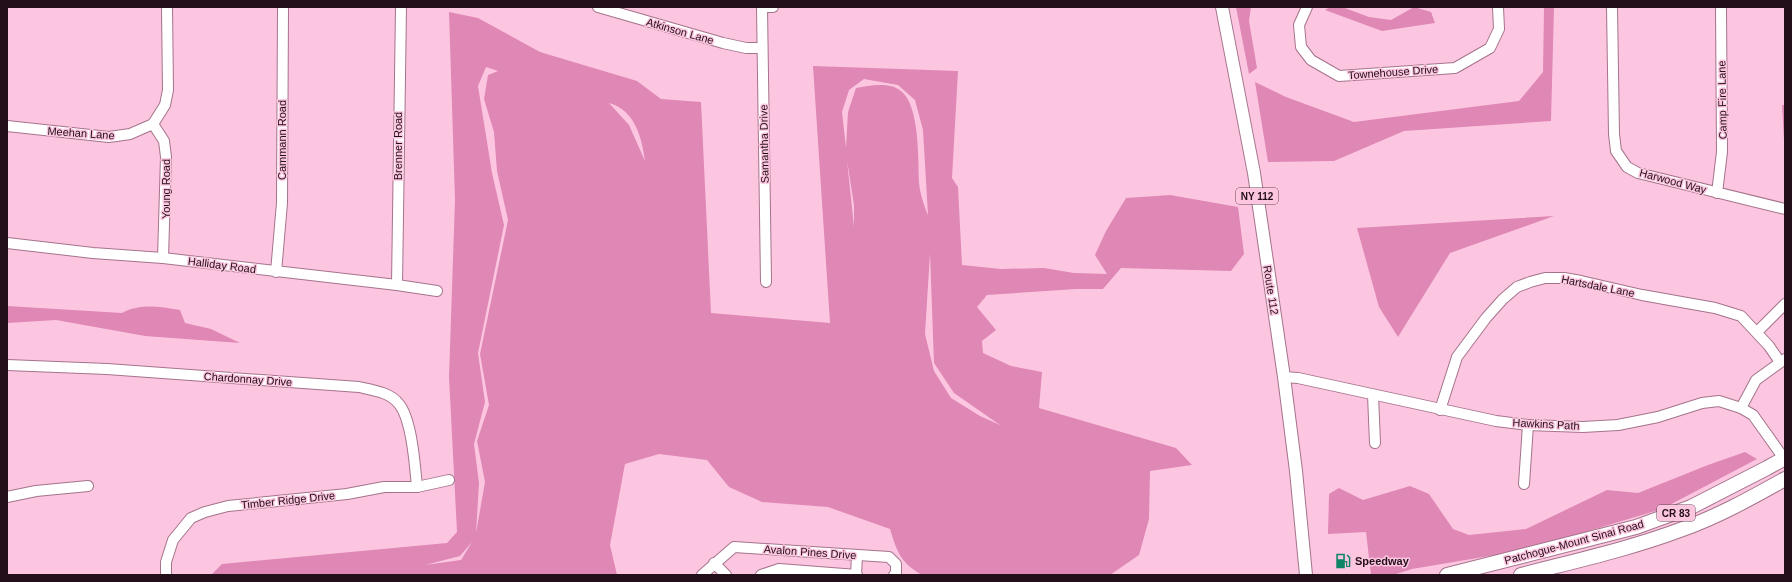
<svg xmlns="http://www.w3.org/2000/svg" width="1792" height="582" font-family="Arial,sans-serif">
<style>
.green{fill:#df87b5;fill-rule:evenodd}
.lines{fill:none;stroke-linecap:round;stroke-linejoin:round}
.minor-casing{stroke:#a5738c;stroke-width:12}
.major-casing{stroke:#a5738c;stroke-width:14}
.highway-casing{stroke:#a5738c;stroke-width:16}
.minor{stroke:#fff;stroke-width:10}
.major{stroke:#fff;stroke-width:12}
.highway{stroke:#fff;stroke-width:14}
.labels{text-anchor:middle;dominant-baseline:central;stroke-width:3;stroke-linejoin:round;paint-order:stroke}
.shield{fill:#fdc6e0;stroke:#644655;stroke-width:1}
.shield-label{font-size:10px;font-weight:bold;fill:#220f19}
.street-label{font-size:11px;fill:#220f19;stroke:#fdc6e0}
.poi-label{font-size:11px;font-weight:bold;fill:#220f19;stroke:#fdc6e0;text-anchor:start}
</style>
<rect width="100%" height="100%" fill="#fdc6e0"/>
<!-- green -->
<g class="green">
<polygon points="1236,7 1251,7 1249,21 1257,68 1249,74"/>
<polygon points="1330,7 1342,7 1369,17 1391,20 1414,7 1431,12 1435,23 1382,31 1325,10"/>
<polygon points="1544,7 1554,7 1551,121 1404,131 1334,161 1268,162 1255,82 1286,97 1354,122 1519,101 1543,72"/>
<path d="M 449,12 L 478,18 L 540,52 L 637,81 L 661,99 L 701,102 L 711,313 L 830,323 L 813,66 L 958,71 L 952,178 L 958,187 L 962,265 L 1001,269 L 1044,268 L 1074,273 L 1107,274 L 1095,255 L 1106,231 L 1126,198 L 1170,195 L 1238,207 L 1244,254 L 1231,271 L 1121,268 L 1103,289 L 1076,289 L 987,295 L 977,307 L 996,330 L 982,341 L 983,353 L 1011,366 L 1042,372 L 1039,408 L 1176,448 L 1192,465 L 1150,471 L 1149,519 L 1139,555 L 1110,575 L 922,575 C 901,563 897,552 890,529 L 828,507 L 762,502 L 729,487 L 707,460 L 659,454 L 625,464 L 610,545 L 617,575 L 211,575 L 222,564 L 447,543 L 457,532 L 449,377 L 455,200 ZM 486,67 L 498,71 L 488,75 L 484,99 L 494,132 L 497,171 L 508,220 L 480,354 L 489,405 L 477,441 L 485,482 L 476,533 L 479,483 L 474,444 L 485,402 L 478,353 L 504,225 L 492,173 L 478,86 ZM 864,79 L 898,85 L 915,100 L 923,130 L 928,215 C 924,206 920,193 919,183 C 918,160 920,106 901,91 C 889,81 869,86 856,88 L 848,112 L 846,148 L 842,112 L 849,90 ZM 609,103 C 635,110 642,138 645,161 L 629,125 ZM 847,160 L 854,205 L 854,228 L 854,227 ZM 930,253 L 934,363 L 954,393 L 1000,425 L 980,416 L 951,398 L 934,371 L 925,334 ZM 472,542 L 461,560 L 425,565 L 460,556 Z"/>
<polygon points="1782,105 1785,105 1785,158"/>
<polygon points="1554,216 1450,253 1398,337 1379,307 1357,228"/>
<path d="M 7,306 L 122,313 C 141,303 159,307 180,310 L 185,323 L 211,329 L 240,343 L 145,336 L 56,320 L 7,323 Z"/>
<polygon points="1745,452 1757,459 1662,509 1525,550 1412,569 1393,575 1371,575 1366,532 1328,534 1329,494 1339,488 1363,500 1410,486 1429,494 1453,529 1469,535 1526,529 1607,490 1638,493 1708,465"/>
</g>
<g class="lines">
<defs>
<g id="minor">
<polyline points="598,7 723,43 746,48 762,48"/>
<polyline points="762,7 766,282"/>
<polyline points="762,7 773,7"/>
<polyline points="1307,7 1299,25 1301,47 1311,60 1339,76 1455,68 1490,48 1499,29 1498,7"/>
<polyline points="1612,7 1614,134 1616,151 1627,167 1638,173 1785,209"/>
<polyline points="153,124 164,141 166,157 163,258"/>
<polyline points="7,126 109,137 130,134 153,124 165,105 168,90 167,7"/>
<polyline points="1717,193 1722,152 1721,7"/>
<polyline points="7,243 93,253 163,258 397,285 437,291"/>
<polyline points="276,272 282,203 283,7"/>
<polyline points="397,285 401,7"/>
<polyline points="1757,332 1785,304"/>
<path d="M 7,365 L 107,369 L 359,387 C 372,390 390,392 399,404 C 412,420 415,466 417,487"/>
<polyline points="1284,377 1298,378 1496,421 1528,425 1583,427 1618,425 1658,417 1702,403 1719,401 1741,408 1753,415 1785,460"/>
<polyline points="1373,395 1375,443"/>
<polyline points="1741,408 1756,380 1785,359"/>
<polyline points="1440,410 1457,357 1486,318 1503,299 1517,287 1530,282 1545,278 1564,278 1581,281 1642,295 1715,308 1741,316 1769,346 1780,362"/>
<polyline points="1524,484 1528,425"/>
<polyline points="7,497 36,491 88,486"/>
<polyline points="714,563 726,575"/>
<polyline points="166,575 166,562 173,540 191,518 205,512 228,506 347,494 384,487 417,487 449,480"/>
<polyline points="702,575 734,547 889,557 896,564 896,573 894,575"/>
<polyline points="761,575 779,569 857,575"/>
<polyline points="856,575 857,555"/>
</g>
<polyline id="major" points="1222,7 1254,173 1284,377 1296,471 1306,575"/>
<g id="highway">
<polyline points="1447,575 1636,527 1691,507 1767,468 1785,458"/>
<path d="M 1521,575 C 1575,561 1629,549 1680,530 C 1717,517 1751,498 1785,479"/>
</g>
</defs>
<!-- minor casing -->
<use href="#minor" class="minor-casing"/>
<!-- major casing -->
<use href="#major" class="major-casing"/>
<!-- highway casing -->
<use href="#highway" class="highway-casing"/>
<!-- minor -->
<use href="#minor" class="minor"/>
<!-- major -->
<use href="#major" class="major"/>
<!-- highway -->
<use href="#highway" class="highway"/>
</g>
<!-- icons -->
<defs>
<symbol id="fuel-bare" viewBox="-9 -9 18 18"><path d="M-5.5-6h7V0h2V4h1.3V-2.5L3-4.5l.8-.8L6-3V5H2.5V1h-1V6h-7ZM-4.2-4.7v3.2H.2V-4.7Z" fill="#0d8566" stroke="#fdc6e0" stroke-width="2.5" paint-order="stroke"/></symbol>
</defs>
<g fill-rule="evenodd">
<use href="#fuel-bare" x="1332" y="550" width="22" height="22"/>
</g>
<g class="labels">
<!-- shield labels -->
<g class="shield">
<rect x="1236" y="188" width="42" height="16" rx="3"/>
<rect x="1657" y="505" width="38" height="16" rx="3"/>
</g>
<g class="shield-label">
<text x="1257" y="196">NY 112</text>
<text x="1676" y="513">CR 83</text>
</g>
<!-- street labels -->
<g class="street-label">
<text transform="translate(680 31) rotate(16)">Atkinson Lane</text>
<text transform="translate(1393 72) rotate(-4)">Townehouse Drive</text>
<text transform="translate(1722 100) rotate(-91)">Camp Fire Lane</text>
<text transform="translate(81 133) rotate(4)">Meehan Lane</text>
<text transform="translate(282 140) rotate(-90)">Cammann Road</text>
<text transform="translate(764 144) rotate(-91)">Samantha Drive</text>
<text transform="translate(398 146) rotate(-90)">Brenner Road</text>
<text transform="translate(1673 181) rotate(15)">Harwood Way</text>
<text transform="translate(166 189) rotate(-90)">Young Road</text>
<text transform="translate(222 265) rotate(7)">Halliday Road</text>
<text transform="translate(1598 286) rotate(11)">Hartsdale Lane</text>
<text transform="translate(1271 290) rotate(81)">Route 112</text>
<text transform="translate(248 379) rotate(4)">Chardonnay Drive</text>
<text transform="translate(1546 424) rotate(3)">Hawkins Path</text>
<text transform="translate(288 500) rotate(-6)">Timber Ridge Drive</text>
<text transform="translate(1574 542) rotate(-15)">Patchogue-Mount Sinai Road</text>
<text transform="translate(810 552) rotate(4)">Avalon Pines Drive</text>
</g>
<!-- poi labels -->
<g class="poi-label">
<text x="1355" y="561">Speedway</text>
</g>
</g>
<!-- border -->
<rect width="1792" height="582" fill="none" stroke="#220f19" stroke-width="16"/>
</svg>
